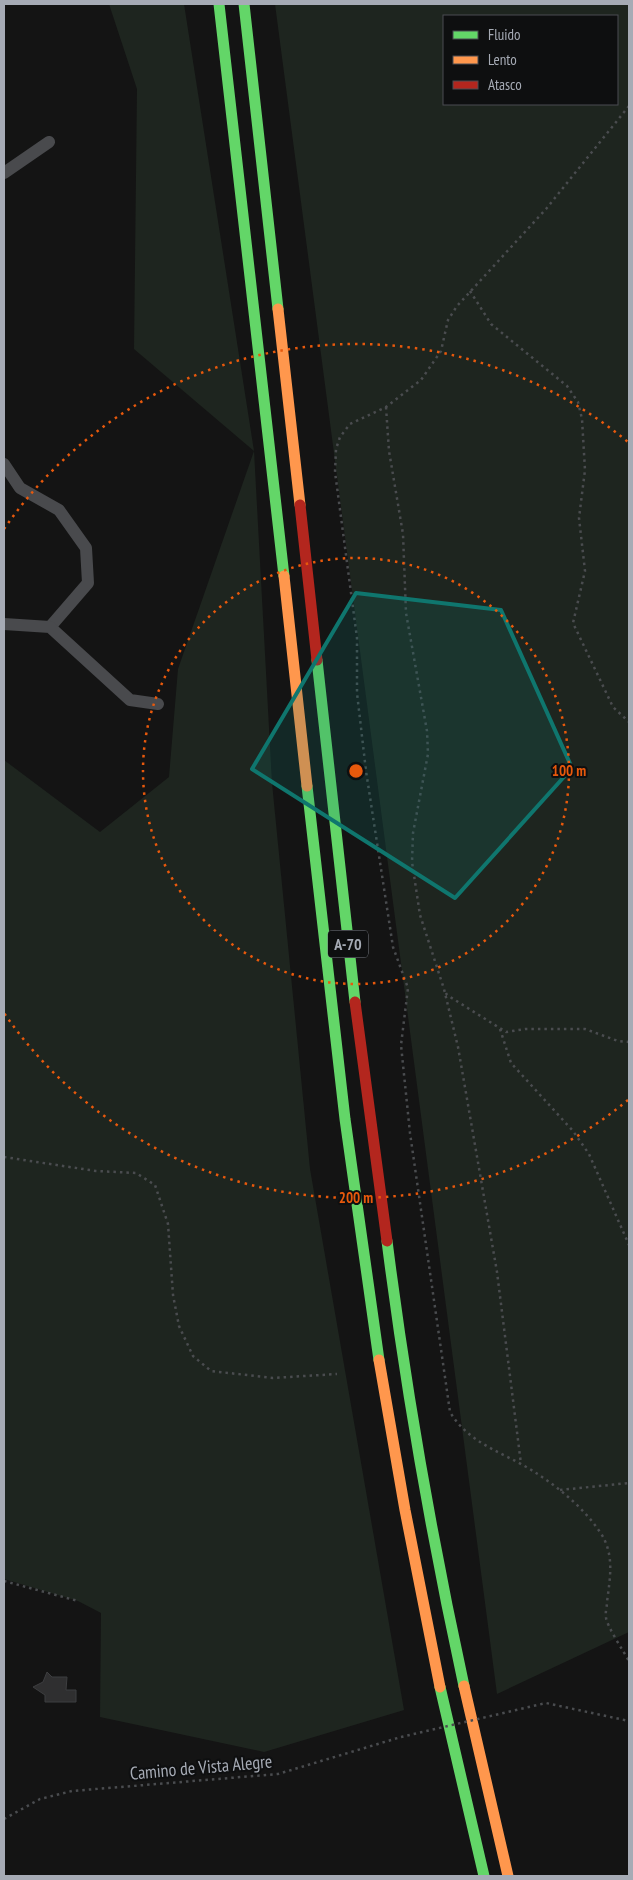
<svg xmlns="http://www.w3.org/2000/svg" width="633" height="1880" font-family="'PT Sans Narrow',sans-serif">
<style>
.green{fill:#1e251f;fill-rule:evenodd}
.building{fill:#2f2f30;stroke:#3d3e40}
.lines{fill:none;stroke-linecap:round;stroke-linejoin:round}
.path{stroke:#4a4c4f;stroke-width:2.5;stroke-dasharray:2.5 4;stroke-linecap:butt}
.street{stroke:#494a4d;stroke-width:12}
.fast{stroke:#63d668;stroke-width:11}
.slow{stroke:#ff974d;stroke-width:11}
.jam{stroke:#b3261e;stroke-width:11}
.path-bridge{stroke:#4a4c4f;stroke-width:2.5;stroke-dasharray:2.5 4;stroke-linecap:butt}
.marked{fill:#0f766e;fill-opacity:0.2;stroke:#0f766e;stroke-width:4;stroke-linejoin:round}
.ring{fill:none;stroke:#e8590c;stroke-width:2.5;stroke-dasharray:2.5 5}
.labels{text-anchor:middle;dominant-baseline:central;stroke-width:4;stroke-linejoin:round;paint-order:stroke}
.shield{fill:#0e0f10;stroke:#787c84;stroke-width:1}
.shield-label{font-size:16px;font-weight:bold;fill:#a6abb5}
.street-label{font-size:18px;fill:#a6abb5;stroke:#0e0f10}
.centre{fill:#e8590c;stroke:#0e0f10;stroke-width:2.5}
.ring-label{font-size:15px;text-anchor:middle;font-weight:bold;fill:#e8590c;stroke:#0e0f10;stroke-width:4;stroke-linejoin:round;paint-order:stroke}
</style>
<rect width="100%" height="100%" fill="#141414"/>
<!-- green -->
<g class="green">
<polygon points="109,4 184,4 254,451 272,783 310,1169 404,1710 264,1752 100,1717 101,1613 78,1601 4,1579 4,760 100,832 169,777 178,669 254,451 134,349 137,89"/>
<path d="M 275,4 L 629,4 L 629,1632 L 497,1694 ZM 444,16 L 617,16 L 617,104 L 444,104 Z"/>
</g>
<!-- building -->
<polygon class="building" points="47,1672 52,1677 67,1677 66,1690 76,1690 76,1702 45,1702 45,1695 33,1687 43,1682"/>
<g class="lines">
<!-- path -->
<g class="path">
<path d="M 629,106 L 546,209 L 457,306 L 448,320 L 441,351 L 421,380 L 386,407 L 350,424 L 340,437 L 336,449 L 335,472 L 357,638 L 357,693 L 366,771 L 393,947 L 408,988 L 401,1045 L 410,1133 L 450,1412 C 469,1444 503,1452 533,1471 C 558,1487 583,1507 600,1532 C 615,1554 610,1578 607,1602 C 607,1607 605,1613 606,1617 C 606,1625 624,1652 629,1661"/>
<polyline points="470,291 491,324 567,386 578,402 582,419 585,470 579,518 585,571 573,623 613,707 629,722"/>
<polyline points="386,407 389,451 403,534 406,613 427,731 428,754 413,833 412,862 420,915 444,989 458,1047 497,1272 521,1464"/>
<polyline points="446,993 447,995 506,1032 525,1029 585,1029 618,1041 629,1042"/>
<polyline points="500,1029 511,1063 573,1131 589,1154 629,1245"/>
<polyline points="4,1157 96,1171 136,1173 155,1185 168,1224 173,1295 179,1326 193,1356 211,1371 273,1378 337,1374"/>
<polyline points="560,1490 629,1483"/>
<polyline points="4,1581 78,1601"/>
<polyline points="4,1819 40,1799 72,1791 278,1774 401,1737"/>
</g>
<!-- street -->
<g class="street">
<polyline points="4,173 49,142"/>
<polyline points="4,464 20,488 59,510 86,548 88,583 50,627"/>
<polyline points="4,624 50,627 130,700 158,704"/>
</g>
<!-- fast -->
<g class="fast">
<polyline points="219,4 284,576"/>
<polyline points="244,4 278,309"/>
<polyline points="317,660 355,1002"/>
<polyline points="307,786 345,1119 379,1360"/>
<path d="M 387,1241 C 406,1391 432,1539 464,1686"/>
<polyline points="440,1687 484,1876"/>
</g>
<!-- slow -->
<g class="slow">
<polyline points="278,309 300,505"/>
<polyline points="284,576 307,786"/>
<polyline points="379,1360 405,1510 440,1687"/>
<polyline points="464,1686 508,1876"/>
</g>
<!-- jam -->
<g class="jam">
<polyline points="300,505 317,660"/>
<polyline points="355,1002 387,1241"/>
</g>
<!-- path-bridge -->
<polyline class="path-bridge" points="401,1737 546,1703 629,1721"/>
</g>
<!-- marked area -->
<path class="marked" d="M 356,593 L 501,610 L 572,768 L 455,898 L 252,769 Z"/>
<!-- distance rings -->
<g class="ring">
<circle cx="356" cy="771" r="213"/>
<path d="M628 1100A427 427 0 0 1 4 1013M4 529A427 427 0 0 1 628 442"/>
</g>
<g class="labels">
<!-- shield labels -->
<rect class="shield" x="328" y="930.5" width="40" height="27" rx="4"/>
<g class="shield-label">
<text x="348" y="944">A-70</text>
</g>
<!-- street labels -->
<g class="street-label">
<text transform="translate(201 1767) rotate(-5)">Camino de Vista Alegre</text>
</g>
</g>
<circle cx="356" cy="771" r="8" class="centre"/>
<g class="ring-label">
<text x="569" y="776">100 m</text>
<text x="356" y="1203">200 m</text>
</g>
<!-- border -->
<rect width="633" height="1880" fill="none" stroke="#a6abb5" stroke-width="10"/>
<!-- legend -->
<rect x="443" y="15" width="175" height="90" fill="#0e0f10" stroke="#4b4d52"/>
<rect x="453" y="31" width="25" height="8" fill="#63d668" stroke="#4b4d52"/>
<text x="488" y="40" font-size="15" fill="#a6abb5">Fluido</text>
<rect x="453" y="56" width="25" height="8" fill="#ff974d" stroke="#4b4d52"/>
<text x="488" y="65" font-size="15" fill="#a6abb5">Lento</text>
<rect x="453" y="81" width="25" height="8" fill="#b3261e" stroke="#4b4d52"/>
<text x="488" y="90" font-size="15" fill="#a6abb5">Atasco</text>
</svg>
